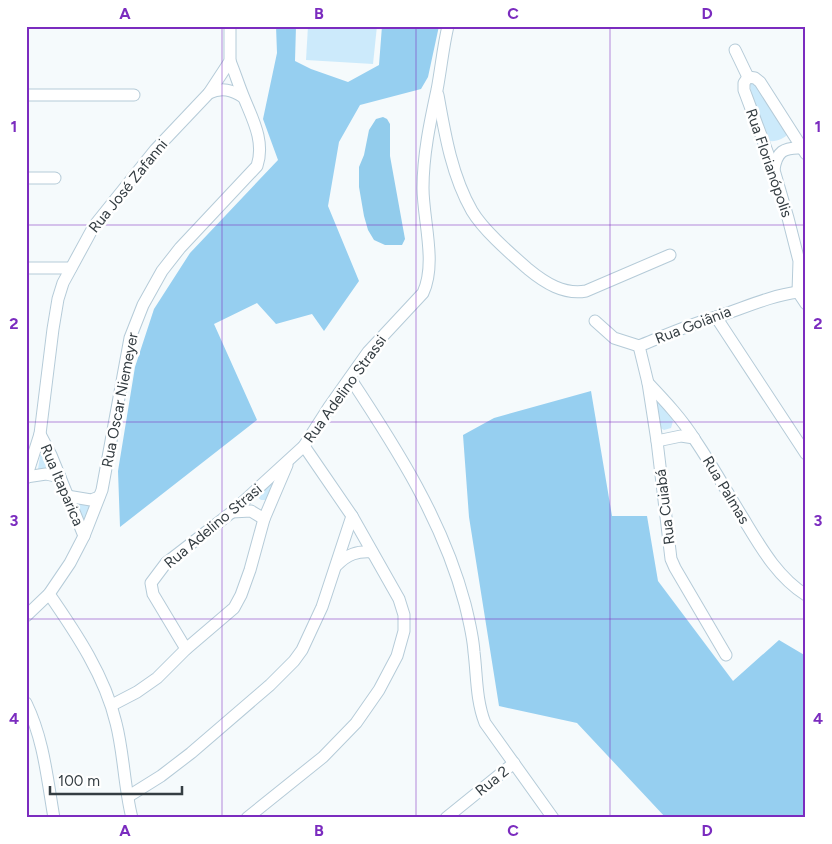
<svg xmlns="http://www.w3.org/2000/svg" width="832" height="844" font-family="Figtree,sans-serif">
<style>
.green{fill:#cceafb}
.forest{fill:#96cff0}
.water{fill:#92ccec}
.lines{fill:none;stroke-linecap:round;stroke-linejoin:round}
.street-casing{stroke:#b5cbd8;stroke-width:13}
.street{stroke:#fff;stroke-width:11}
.grid{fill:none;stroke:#7b2cbf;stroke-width:1;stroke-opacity:0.55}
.labels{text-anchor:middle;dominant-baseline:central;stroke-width:5;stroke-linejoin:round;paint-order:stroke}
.street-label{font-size:15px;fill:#343d42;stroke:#fff}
.neatline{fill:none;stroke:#7b2cbf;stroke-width:2}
.grid-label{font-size:16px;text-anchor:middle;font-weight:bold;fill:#7b2cbf}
</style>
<rect width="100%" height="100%" fill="#f5fafc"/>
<!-- green -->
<g class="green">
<polygon points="308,26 377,26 373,64 306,60"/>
<path d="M 755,81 L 788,133 C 786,138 776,142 770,141 L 752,96 L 750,85 Z"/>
<polygon points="655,397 671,416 673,421 671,428 664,430 659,427"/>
<polygon points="45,448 55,470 42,471 38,469 41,450"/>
<polygon points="271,473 275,482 266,500 261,500 254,494"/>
<polygon points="77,504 91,506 86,521 83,520"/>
</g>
<!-- forest -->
<g class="forest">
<polygon points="276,26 296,26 295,61 311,69 348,82 379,65 382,26 439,26 428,77 421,89 360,105 339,142 328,206 359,281 324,331 312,314 276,324 257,303 214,324 257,420 120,527 118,471 135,367 154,309 190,253 278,160 263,119 277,53"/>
<polygon points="591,391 612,516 647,516 658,581 733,681 779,640 806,656 806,818 666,818 577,723 499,706 469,517 463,435 494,418"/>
</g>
<!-- water -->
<polygon class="water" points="383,117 387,119 390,124 390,156 405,239 402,245 385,245 374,240 368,230 364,216 359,187 359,167 364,155 369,130 376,119"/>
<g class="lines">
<defs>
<g id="street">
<polyline points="735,50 748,77"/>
<path d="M 209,93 C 222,87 232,90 243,97"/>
<polyline points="26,95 134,95"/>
<path d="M 438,95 C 445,135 452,176 472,211 C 484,231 511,254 528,269 C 545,283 564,295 586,291 L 670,255"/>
<polyline points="806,154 760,82 755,78 748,77 744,83 744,90 774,170 788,218 799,261 798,292 806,304"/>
<path d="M 774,169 C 777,152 783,147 802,148"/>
<polyline points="26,178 55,178"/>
<polyline points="26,268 71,268"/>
<polyline points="716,317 806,454"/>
<path d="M 595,321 L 614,338 L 639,346 C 666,335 688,325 716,317 C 744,308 769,296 798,292"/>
<polyline points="639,346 648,383 657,441 671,559 675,568 726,655"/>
<path d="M 350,378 C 397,449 443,521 465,604 C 469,620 473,636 474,652 C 477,676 476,700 485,723 L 553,818"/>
<path d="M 648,383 C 665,401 682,419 695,440 C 712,465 727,492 743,518 C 760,546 777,577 806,595"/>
<polyline points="40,434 51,455 84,536"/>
<polyline points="657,441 681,436 694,438"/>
<polyline points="26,477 46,474 60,477"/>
<polyline points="26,478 40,434 53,329 58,299 63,283 94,226 155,150 209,93 230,61 230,26"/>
<polyline points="67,496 91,500 99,497"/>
<polyline points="232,512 251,511 264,519"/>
<path d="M 337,565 C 348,554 357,551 372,552"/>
<path d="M 49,594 C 76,633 105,676 116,723 C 124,754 124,787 132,818"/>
<path d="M 26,616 L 49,594 L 70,563 L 84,536 L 102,490 L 130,338 L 143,305 L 162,271 L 180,248 L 257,166 C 265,142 253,120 244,98 C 239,86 235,73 230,61"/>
<path d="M 186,649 L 153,594 L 151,583 L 166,563 L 232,512 L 304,446 L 329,407 L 368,352 L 423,293 C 437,263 423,220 423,188 C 423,155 430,122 437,90 C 441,69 443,47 448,26"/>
<path d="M 26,703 C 44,740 47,778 54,818"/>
<polyline points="112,705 137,692 157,678 186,649 234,608 241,595 250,570 264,519 287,465"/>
<polyline points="129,796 161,776 191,753 270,685 294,661 302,650 322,607 352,516"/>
<polyline points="247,818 323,757 356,723 379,690 397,656 404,631 404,615 399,599 352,516 304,446"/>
<polyline points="446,818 514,763"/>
</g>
</defs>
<!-- street casing -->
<use href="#street" class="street-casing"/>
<!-- street -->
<use href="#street" class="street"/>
</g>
<!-- grid -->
<path class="grid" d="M 222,26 L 222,818M 416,26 L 416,818M 610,26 L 610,818M 26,225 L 806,225M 26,422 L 806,422M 26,619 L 806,619"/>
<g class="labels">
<!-- street labels -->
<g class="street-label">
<text transform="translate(769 163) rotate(71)">Rua Florianópolis</text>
<text transform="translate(128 186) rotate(-51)">Rua José Zafanni</text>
<text transform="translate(693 325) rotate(-21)">Rua Goiânia</text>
<text transform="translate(345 389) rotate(-54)">Rua Adelino Strassi</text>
<text transform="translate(120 400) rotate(-79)">Rua Oscar Niemeyer</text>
<text transform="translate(62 485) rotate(67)">Rua Itaparica</text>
<text transform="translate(726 490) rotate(59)">Rua Palmas</text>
<text transform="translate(665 507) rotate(-97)">Rua Cuiabá</text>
<text transform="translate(213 526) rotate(-40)">Rua Adelino Strasi</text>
<text transform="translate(492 781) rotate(-39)">Rua 2</text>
</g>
</g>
<!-- border -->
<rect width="832" height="844" fill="none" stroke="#ffffff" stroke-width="55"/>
<!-- scale -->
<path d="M50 786v8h132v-8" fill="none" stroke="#343d42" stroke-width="2.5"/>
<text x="58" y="786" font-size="15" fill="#343d42" stroke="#ffffff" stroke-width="4" paint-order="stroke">100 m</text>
<rect x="28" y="28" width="776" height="788" class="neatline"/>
<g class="grid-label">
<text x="125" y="19">A</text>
<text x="319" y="19">B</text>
<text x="513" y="19">C</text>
<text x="707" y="19">D</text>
<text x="14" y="132">1</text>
<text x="818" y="132">1</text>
<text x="14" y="329">2</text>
<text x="818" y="329">2</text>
<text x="14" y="526">3</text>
<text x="818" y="526">3</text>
<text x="14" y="724">4</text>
<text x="818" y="724">4</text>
<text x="125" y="836">A</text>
<text x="319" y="836">B</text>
<text x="513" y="836">C</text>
<text x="707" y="836">D</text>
</g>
</svg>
